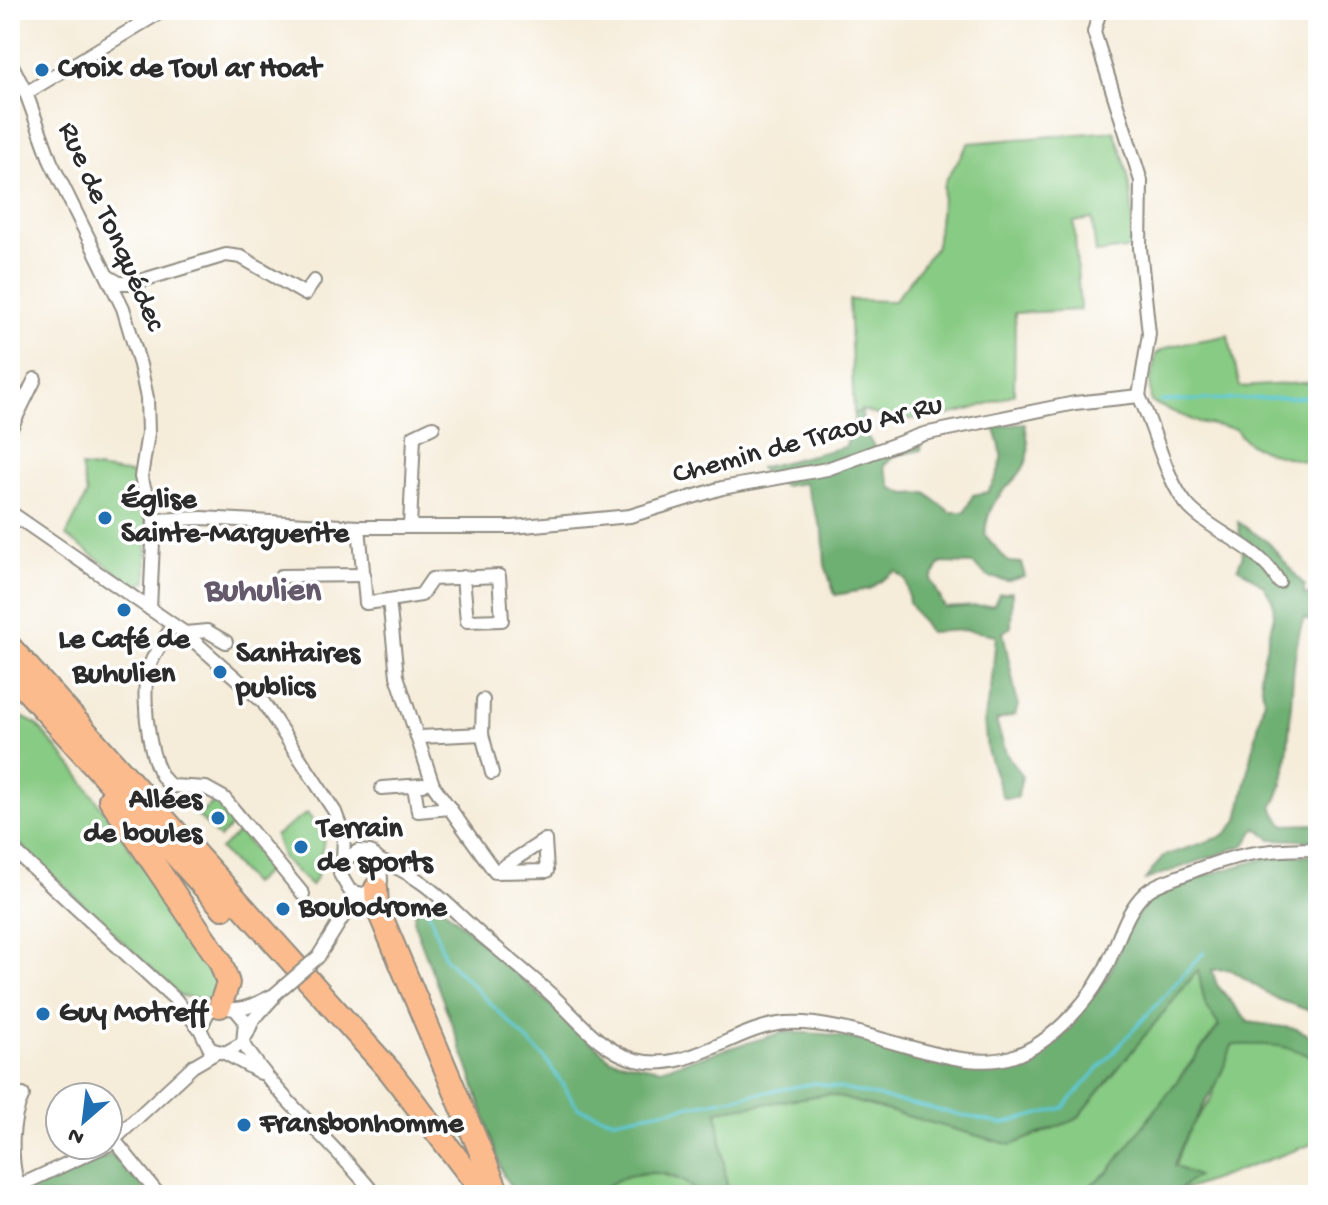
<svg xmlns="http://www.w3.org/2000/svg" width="1328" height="1205" font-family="'Gochi Hand',sans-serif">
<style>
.green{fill:#88cb84;stroke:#5a7b58;stroke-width:2}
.forest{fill:#6eaf72;stroke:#4c6d4e;stroke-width:2}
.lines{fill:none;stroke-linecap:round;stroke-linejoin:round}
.stream{stroke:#5ec9d7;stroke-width:3}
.minor-casing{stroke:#908c82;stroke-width:16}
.trunk-casing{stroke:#908c82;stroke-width:26}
.minor{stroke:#fff;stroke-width:12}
.trunk{stroke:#fbbb8d;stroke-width:22}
.minor-bridge-casing{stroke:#908c82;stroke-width:16;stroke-linecap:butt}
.minor-bridge{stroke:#fff;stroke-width:12}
.poi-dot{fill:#1f6fb2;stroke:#fff;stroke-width:3}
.labels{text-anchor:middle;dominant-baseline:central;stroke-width:7;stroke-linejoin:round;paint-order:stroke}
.poi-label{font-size:30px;font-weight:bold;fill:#2b2b2b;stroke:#fff;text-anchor:start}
.street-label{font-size:30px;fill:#2b2b2b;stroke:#fff}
.quarter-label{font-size:34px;font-weight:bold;fill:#645a6c;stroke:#fff}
</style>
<rect width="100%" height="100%" fill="#fff"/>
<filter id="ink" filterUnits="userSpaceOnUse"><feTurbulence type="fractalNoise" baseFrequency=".0125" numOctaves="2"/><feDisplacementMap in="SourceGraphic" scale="16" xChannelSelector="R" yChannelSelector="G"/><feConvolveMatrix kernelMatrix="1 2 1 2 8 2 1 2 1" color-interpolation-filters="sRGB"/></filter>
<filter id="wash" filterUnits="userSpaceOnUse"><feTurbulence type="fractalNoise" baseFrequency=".006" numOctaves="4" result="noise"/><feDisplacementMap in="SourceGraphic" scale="32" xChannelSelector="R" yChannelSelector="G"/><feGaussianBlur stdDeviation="1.8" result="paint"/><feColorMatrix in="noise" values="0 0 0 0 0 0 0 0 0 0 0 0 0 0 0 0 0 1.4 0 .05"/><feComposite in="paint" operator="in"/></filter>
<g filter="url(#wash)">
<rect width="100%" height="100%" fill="#f5ecd9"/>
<!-- green -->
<g class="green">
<path d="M 1114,131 C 1132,174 1133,202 1132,248 L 1096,253 L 1092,219 L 1074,222 L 1080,310 L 1015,313 L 1014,394 C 967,413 912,430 862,410 L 854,414 L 849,300 L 894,301 L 936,246 L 944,183 L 969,143 Z"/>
<path d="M 1228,335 L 1240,387 L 1318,382 L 1318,465 C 1293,457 1248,454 1236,429 L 1197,422 L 1151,402 L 1150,385 L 1156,354 C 1175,340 1205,342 1228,335 Z"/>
<polygon points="81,467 132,474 147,525 147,581 137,587 66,536 87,494"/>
<polygon points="10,711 36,724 76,771 184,926 217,983 213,1000 180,996 10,835"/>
<polygon points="217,799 238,820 219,838 198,816"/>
<polygon points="307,813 325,834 317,876 311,886 283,859 275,836"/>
<polygon points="239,832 271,868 252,884 220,849"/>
<polygon points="1198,970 1205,1004 1219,1025 1110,1170 1081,1193 728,1195 717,1111 828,1094 1011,1145 1077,1119"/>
<polygon points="1268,1043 1305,1052 1318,1061 1318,1142 1176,1193 1196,1176 1174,1170 1185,1134 1210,1101 1232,1045"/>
<path d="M 658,1173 L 689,1183 L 699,1195 L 597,1195 C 616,1175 632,1174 658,1173 Z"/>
</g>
<!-- forest -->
<g class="forest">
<path d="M 862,410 L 863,430 L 881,457 L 922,443 L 921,450 L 894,456 L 884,466 L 892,488 L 907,494 L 926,493 L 950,512 L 965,512 L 973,495 L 988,492 C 1004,465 1005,457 994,427 L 1025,423 C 1026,433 1030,445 1028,455 C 1022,486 988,487 985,535 L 1008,562 L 1021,563 L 1025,576 L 1008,581 L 989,577 L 973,564 L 941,563 L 931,579 L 945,608 L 994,605 L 999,594 L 1012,592 L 1011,627 L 1003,632 L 1018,706 L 1015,715 L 996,721 L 1006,753 L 1022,777 L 1017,798 L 1003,798 L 987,750 L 984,720 L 991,689 L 996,635 L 967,630 L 929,632 L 909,603 L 906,580 L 896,571 L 869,589 L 835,595 L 825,565 L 823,532 L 804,483 L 783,486 L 759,468 L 845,447 L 854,428 L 854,414 Z"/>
<path d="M 1238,522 L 1269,543 L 1304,585 L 1304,594 L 1318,594 L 1318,625 L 1304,618 C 1284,667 1298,770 1272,807 L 1283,825 L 1318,824 L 1318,841 L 1271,839 L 1256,828 L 1245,845 L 1145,880 L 1163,856 L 1224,836 L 1238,820 L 1264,699 L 1260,673 L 1274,615 L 1273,602 L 1264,586 L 1238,567 L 1243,555 Z"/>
<path d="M 1278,855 L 1318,856 L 1318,1014 L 1275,998 L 1229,969 L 1212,970 L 1217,985 L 1248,1022 L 1297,1029 L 1318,1040 L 1318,1061 C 1292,1043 1262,1044 1232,1045 C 1219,1090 1188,1122 1174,1166 L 1197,1176 L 1171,1195 L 938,1195 L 1081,1193 L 1110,1170 L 1219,1026 L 1205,1004 L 1198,970 L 1077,1119 L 1011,1145 L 828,1094 L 717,1111 L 728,1195 L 699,1195 C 674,1164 623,1167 597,1195 L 516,1195 L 503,1175 L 471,1075 L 414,923 L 415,911 L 436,901 L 610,1059 L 660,1069 L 784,1032 L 825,1034 L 902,1048 L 965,1068 L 1012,1067 L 1059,1038 L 1107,978 L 1130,926 L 1145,903 L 1181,882 Z"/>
<polygon points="117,1152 153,1195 16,1195"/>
</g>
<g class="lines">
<!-- stream -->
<g class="stream">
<polyline points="1161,401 1318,397"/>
<polyline points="429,897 426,904 445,958 545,1058 578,1108 614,1120 816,1083 1002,1124 1063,1108 1204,952"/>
</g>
</g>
</g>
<g filter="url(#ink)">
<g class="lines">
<defs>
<g id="minor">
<polyline points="1100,10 1094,32 1141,181 1140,248 1149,334 1139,396"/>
<polyline points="10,61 26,93 51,162 123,308 140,365 147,398 148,433 141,477 154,520 150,609"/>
<polyline points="26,93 164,10"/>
<polyline points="109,277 119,283 133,283 226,255 241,257 305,294 314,281"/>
<path d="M 1139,396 C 1155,428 1166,483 1190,508 C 1219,537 1257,544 1279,582"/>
<polyline points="10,430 35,379"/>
<polyline points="10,512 185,633 263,702 335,812 344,836 343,861"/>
<polyline points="154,520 202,518 359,527 513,527 630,516 722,488 827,469 924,434 1075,403 1139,396"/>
<polyline points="359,527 366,603 389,600 397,676 433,785 495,872 545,840 547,871 495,872"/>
<polyline points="410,527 414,436 433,427"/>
<polyline points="281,576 364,575"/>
<polyline points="389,600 421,595 432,579 499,576 502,620 467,621 463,577"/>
<path d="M 173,626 C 163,641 151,657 147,675 C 142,699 149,775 172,786 L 206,788 L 224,798 L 303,894"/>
<polyline points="185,633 207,631 226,642"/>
<polyline points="483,700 482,734 492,773"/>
<polyline points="420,737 482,734"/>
<polyline points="414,786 418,811 450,808"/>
<polyline points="382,788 423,785"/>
<polyline points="10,847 176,1000 200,1029"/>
<path d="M 380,861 C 423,875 448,906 481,935 C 506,956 531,976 555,998 C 579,1021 602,1051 636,1060 C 690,1074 734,1027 786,1023 C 856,1018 953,1076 1011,1057 C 1053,1044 1095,996 1111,956 C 1121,934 1127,910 1145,893 C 1155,884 1170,880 1183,875 C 1234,854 1263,849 1318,849"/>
<polyline points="318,957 349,907 381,881 380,861 370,852 358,851 343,861 340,874 350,891 363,894"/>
<path d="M 235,1009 L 245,1021 L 243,1043 L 225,1053 L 210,1049 L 200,1029 L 208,1012 C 219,1005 223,1008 234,1009 C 247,1010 263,1000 274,995"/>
<polyline points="247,1034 253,1020 273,998"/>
<path d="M 243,1043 C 278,1100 334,1142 375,1195"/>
<polyline points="225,1053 261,1073"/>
<polyline points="115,1141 159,1195"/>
<polyline points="108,1145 193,1066 217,1052"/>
<path d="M 18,1187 C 10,1158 10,1121 23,1095"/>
<polyline points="10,1190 107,1145"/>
</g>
<g id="trunk">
<polyline points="10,647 390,1071 485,1195"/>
<polyline points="10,672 223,908"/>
<polyline points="110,799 220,961 228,983 220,1006"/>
<polyline points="376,888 377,907 499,1195"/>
</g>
</defs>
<!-- minor casing -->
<use href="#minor" class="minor-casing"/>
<!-- trunk casing -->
<use href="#trunk" class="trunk-casing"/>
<!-- minor -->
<use href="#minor" class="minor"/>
<!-- trunk -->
<use href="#trunk" class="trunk"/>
<defs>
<polyline id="minor-bridge" points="274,995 318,957"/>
</defs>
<!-- minor-bridge casing -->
<use href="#minor-bridge" class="minor-bridge-casing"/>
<!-- minor-bridge -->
<use href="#minor-bridge" class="minor-bridge"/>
</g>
</g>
<!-- markers -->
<g class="poi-dot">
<circle cx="42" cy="70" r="8"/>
<circle cx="105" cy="518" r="8"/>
<circle cx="124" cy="610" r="8"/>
<circle cx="220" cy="672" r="8"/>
<circle cx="218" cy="818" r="8"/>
<circle cx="301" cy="847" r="8"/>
<circle cx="283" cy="909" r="8"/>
<circle cx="43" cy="1014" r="8"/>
<circle cx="244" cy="1125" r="8"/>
</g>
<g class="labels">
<!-- poi labels -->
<g class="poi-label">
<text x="58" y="70">Croix de Toul ar Hoat</text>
<text x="121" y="501">Église<tspan x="121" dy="34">Sainte-Marguerite</tspan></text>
<text x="124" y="641" text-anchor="middle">Le Café de<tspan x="124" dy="34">Buhulien</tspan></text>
<text x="236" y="655">Sanitaires<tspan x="236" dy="34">publics</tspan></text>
<text x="202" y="801" text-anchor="end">Allées<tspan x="202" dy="34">de boules</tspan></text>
<text x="317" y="830">Terrain<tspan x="317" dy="34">de sports</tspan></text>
<text x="299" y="909">Boulodrome</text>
<text x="59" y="1014">Guy Motreff</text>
<text x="260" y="1125">Fransbonhomme</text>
</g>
<!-- street labels -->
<g class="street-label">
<text transform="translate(110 227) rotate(66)">Rue de Tonquédec</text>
<text transform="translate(808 441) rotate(-15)">Chemin de Traou Ar Ru</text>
</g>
<!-- quarter labels -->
<g class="quarter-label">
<text x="263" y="593">Buhulien</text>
</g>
</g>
<!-- margin -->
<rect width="1328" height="1205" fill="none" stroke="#fff" stroke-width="40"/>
<!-- north arrow -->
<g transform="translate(84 1121) rotate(208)"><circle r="38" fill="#ffffff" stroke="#aaaaaa" stroke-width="2"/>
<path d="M0-6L14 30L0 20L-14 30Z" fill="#1f6fb2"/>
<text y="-12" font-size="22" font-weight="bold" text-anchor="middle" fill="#2b2b2b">N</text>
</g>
</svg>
